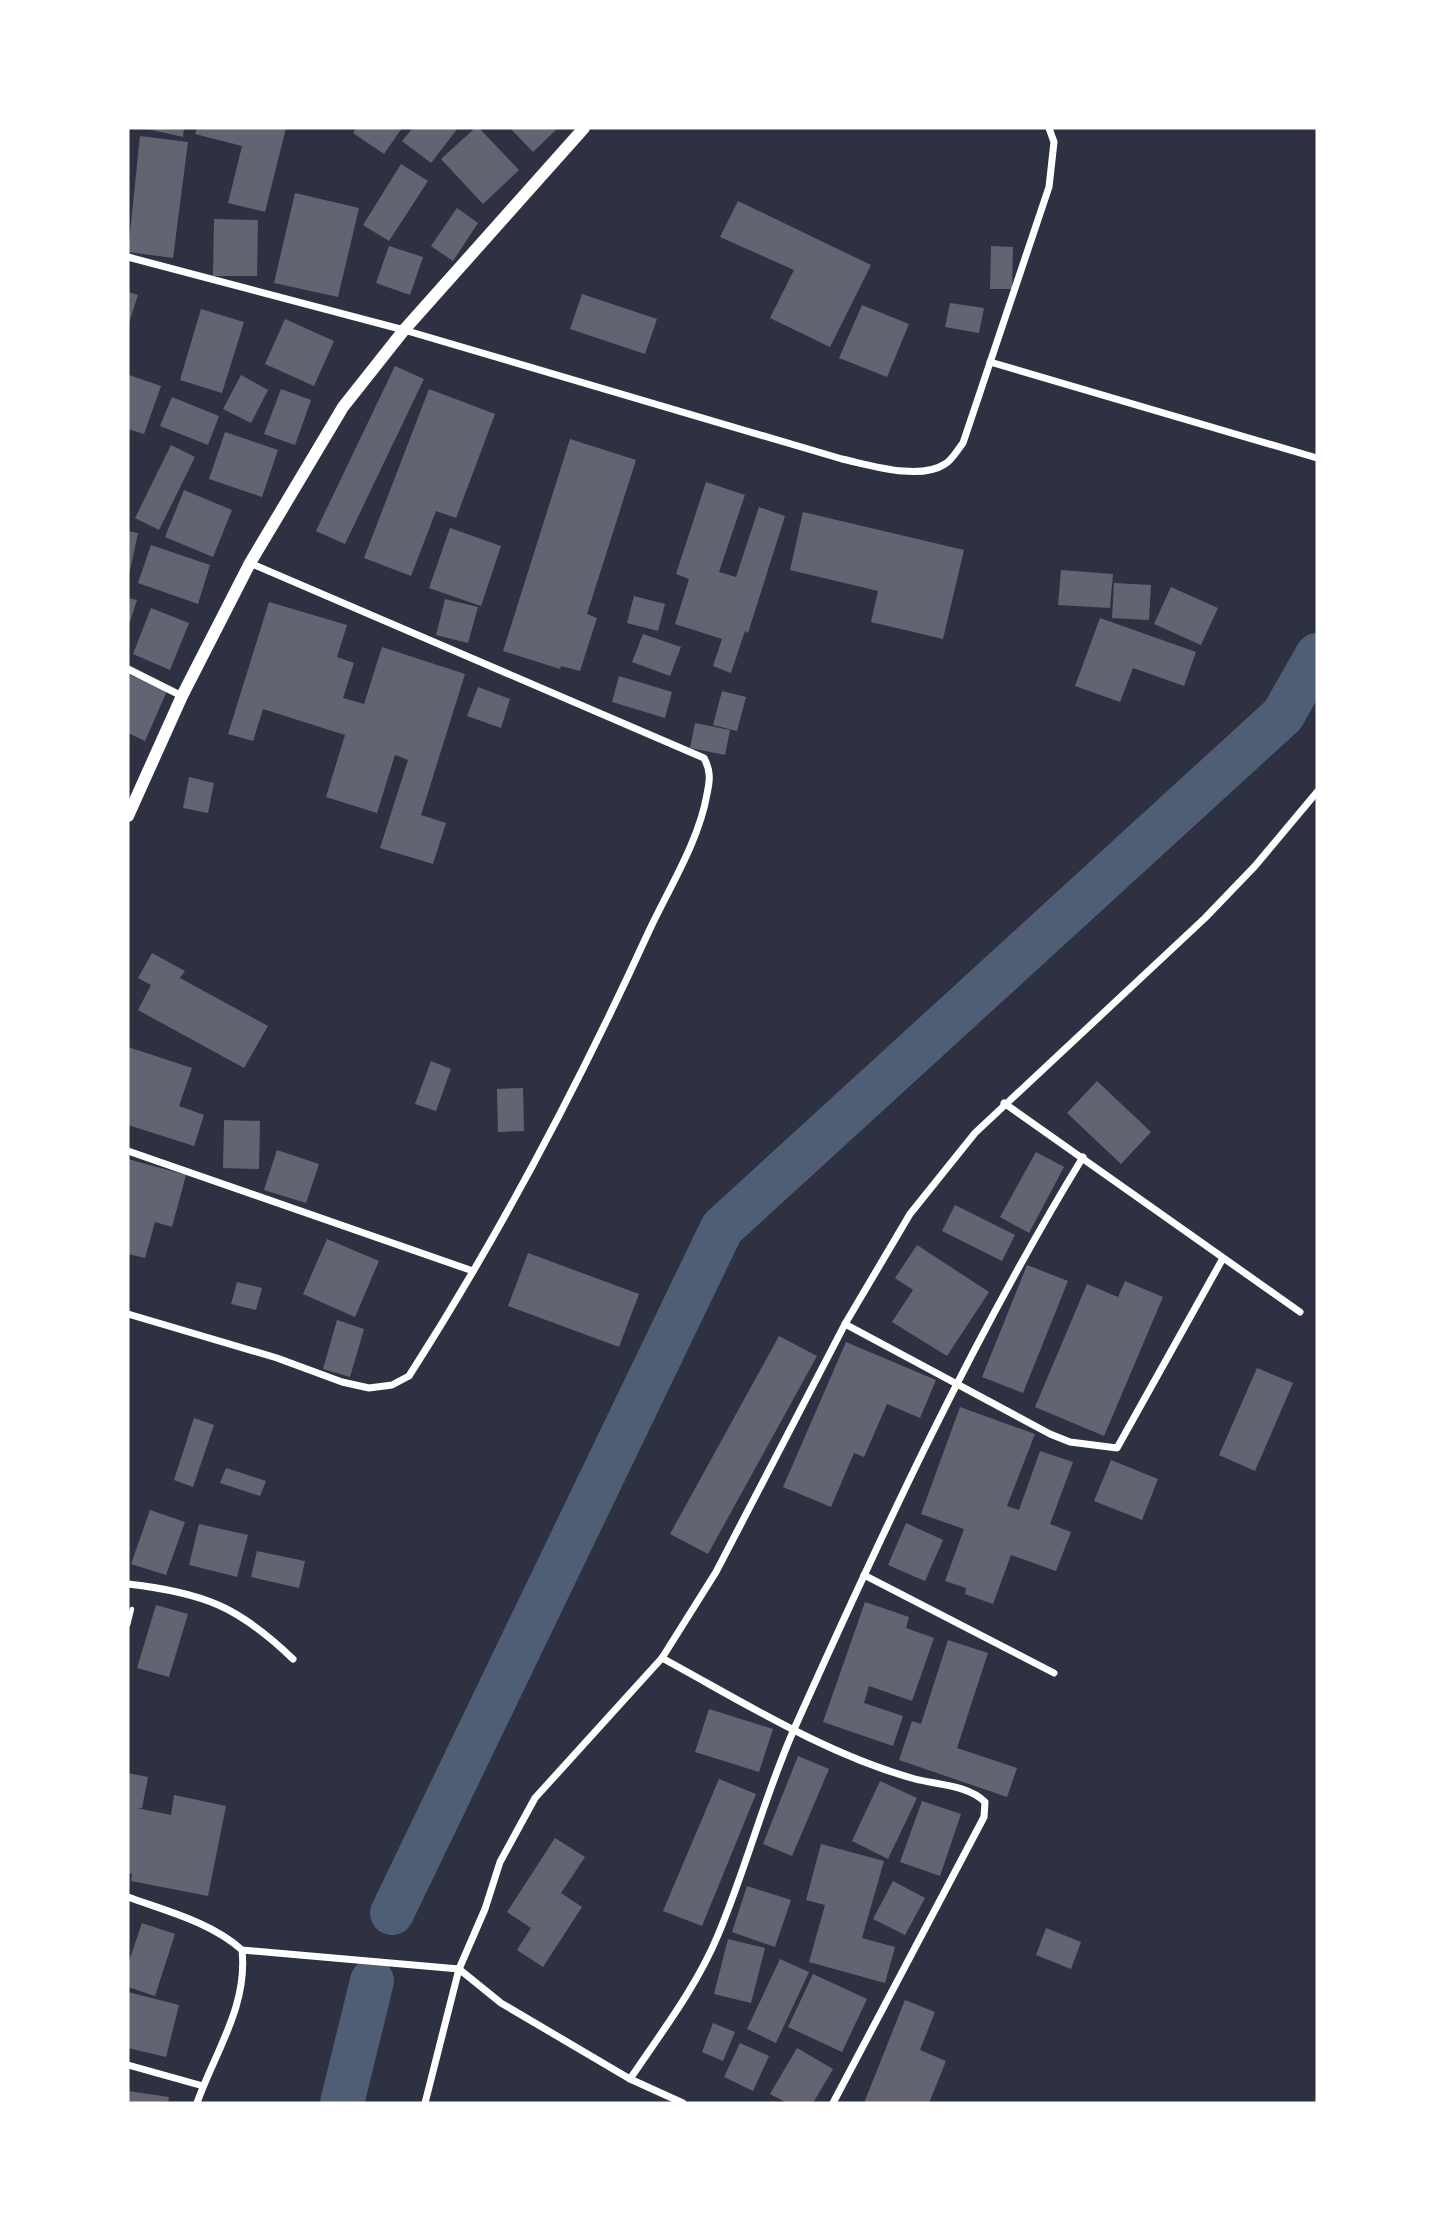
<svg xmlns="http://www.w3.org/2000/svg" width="1445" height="2231" font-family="'Alegreya Sans',sans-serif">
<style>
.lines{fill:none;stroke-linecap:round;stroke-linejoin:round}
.canal{stroke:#4f5d75;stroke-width:44}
.building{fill:#626471}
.path{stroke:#fff;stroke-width:4.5}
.minor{stroke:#fff;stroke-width:7}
.tertiary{stroke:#fff;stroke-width:12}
</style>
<rect width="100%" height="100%" fill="#2d3142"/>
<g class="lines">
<!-- canal -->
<g class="canal">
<polyline points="392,1913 722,1228 1283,715 1317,655"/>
<polyline points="342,2103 372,1981"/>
</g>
</g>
<!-- building -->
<g class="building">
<polygon points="143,128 184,128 183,137"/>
<polygon points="197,128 286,128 265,212 228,203 242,146 195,134"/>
<polygon points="356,128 402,128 384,154 353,133"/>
<polygon points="413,128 458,128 431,163 402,141"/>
<polygon points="475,128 479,128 519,170 483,204 441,159"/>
<polygon points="510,128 558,128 533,152"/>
<polygon points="140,136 188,142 173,258 128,252"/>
<polygon points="401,164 428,181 389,241 363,225"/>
<polygon points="295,193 359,208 338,297 274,283"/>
<polygon points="738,201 871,265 830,347 770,318 794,270 720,237"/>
<polygon points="457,208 478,223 453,261 431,246"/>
<polygon points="214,219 258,220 257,276 213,276"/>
<polygon points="389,246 423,257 410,295 376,283"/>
<polygon points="991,246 1013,247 1012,289 990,289"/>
<polygon points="128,292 138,295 128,326"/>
<polygon points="582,294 657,319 645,354 570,329"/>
<polygon points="950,303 984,308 979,333 945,327"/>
<polygon points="862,305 909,324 887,377 839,358"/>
<polygon points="201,309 244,322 222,393 180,380"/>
<polygon points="285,319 334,341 314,386 265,364"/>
<polygon points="395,366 424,379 345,544 316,531"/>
<polygon points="129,375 161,386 144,434 128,429"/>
<polygon points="241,375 268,390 251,423 223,409"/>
<polygon points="281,389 311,400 295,445 264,434"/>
<polygon points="429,389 495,414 456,518 436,511 411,576 364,558"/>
<polygon points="172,397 219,416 208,445 160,426"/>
<polygon points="225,432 278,450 262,497 209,479"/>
<polygon points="570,439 636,460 587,614 597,618 580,671 561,666 560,669 503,651"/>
<polygon points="171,445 195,457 159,530 135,518"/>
<polygon points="706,482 745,495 719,572 736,577 759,507 785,516 748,633 745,631 731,673 713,666 722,639 675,624 689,579 676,574"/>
<polygon points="184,490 232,510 213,557 165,537"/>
<polygon points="803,512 964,550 943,639 871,622 878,591 790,570"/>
<polygon points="450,528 501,546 481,606 429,588"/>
<polygon points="128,531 138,533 129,575 128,575"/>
<polygon points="151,545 210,565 198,604 138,583"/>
<polygon points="1061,570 1113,574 1110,608 1058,605"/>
<polygon points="1114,583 1151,585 1149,620 1112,618"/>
<polygon points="1171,587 1218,608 1201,645 1154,624"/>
<polygon points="634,596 665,604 658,631 627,623"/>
<polygon points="128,598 137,600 128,628"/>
<polygon points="445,599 478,607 468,643 436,635"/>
<polygon points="269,602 347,625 337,657 354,663 343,698 364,704 382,647 465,674 421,815 446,823 433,864 380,848 408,760 395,755 377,813 326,797 345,735 263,709 253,741 228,734"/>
<polygon points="151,608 189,623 170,670 133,654"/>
<polygon points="1100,618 1196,652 1184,686 1133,668 1120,702 1075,686"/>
<polygon points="643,634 681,647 670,676 632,662"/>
<polygon points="128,674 167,691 145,741 128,733"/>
<polygon points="619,676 672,692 665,718 612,702"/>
<polygon points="478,687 510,699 501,728 467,716"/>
<polygon points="722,691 746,697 737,731 713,725"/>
<polygon points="695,723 730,730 725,755 690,748"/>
<polygon points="189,777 214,783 208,813 183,808"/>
<polygon points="152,953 185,971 180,978 268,1026 244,1068 138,1010 151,985 138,978"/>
<polygon points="128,1047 192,1068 179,1106 204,1115 194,1146 128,1125"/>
<polygon points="431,1061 451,1069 436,1111 415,1104"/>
<polygon points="1097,1081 1151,1132 1121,1164 1067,1113"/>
<polygon points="523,1088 524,1131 498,1132 497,1089"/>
<polygon points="224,1120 260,1121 259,1169 223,1168"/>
<polygon points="277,1150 319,1164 306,1203 264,1190"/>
<polygon points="1036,1152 1064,1167 1029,1233 1000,1217"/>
<polygon points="128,1159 186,1175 172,1227 155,1222 145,1258 128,1254"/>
<polygon points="955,1205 1015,1235 1002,1261 942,1231"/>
<polygon points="327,1239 379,1261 355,1317 303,1294"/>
<polygon points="917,1245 989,1292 947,1356 892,1322 913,1290 895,1278"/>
<polygon points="528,1253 639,1294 619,1347 508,1306"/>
<polygon points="1027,1265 1068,1281 1023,1393 982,1377"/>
<polygon points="1125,1281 1163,1297 1104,1436 1035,1407 1087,1284 1118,1297"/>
<polygon points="237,1282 262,1288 256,1310 231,1304"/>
<polygon points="337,1320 364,1329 350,1377 323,1369"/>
<polygon points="779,1336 817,1356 708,1554 670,1534"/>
<polygon points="846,1342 936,1380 920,1418 887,1404 864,1457 854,1453 831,1507 783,1487"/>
<polygon points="1257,1368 1293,1383 1255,1471 1219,1455"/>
<polygon points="960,1407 1035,1434 1007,1506 1019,1510 1040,1451 1073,1462 1050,1524 1071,1532 1056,1571 1011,1555 993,1604 965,1594 966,1588 945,1581 964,1529 921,1514"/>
<polygon points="194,1418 214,1425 193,1487 174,1480"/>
<polygon points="1111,1460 1158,1479 1142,1520 1094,1501"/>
<polygon points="226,1468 266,1481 260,1496 220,1483"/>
<polygon points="150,1510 185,1522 166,1575 131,1564"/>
<polygon points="906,1523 943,1540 925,1581 888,1565"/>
<polygon points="199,1524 248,1535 237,1577 189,1565"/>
<polygon points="257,1551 305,1561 299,1588 251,1577"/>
<polygon points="865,1602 909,1617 906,1628 934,1638 912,1701 869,1686 864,1703 903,1716 893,1746 823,1722"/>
<polygon points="156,1605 188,1614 169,1677 137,1668"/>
<polygon points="948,1640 988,1653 957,1748 1017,1768 1007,1797 899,1760 912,1721 921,1724"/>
<polygon points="709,1709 773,1729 759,1772 695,1752"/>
<polygon points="798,1756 829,1769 792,1856 763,1844"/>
<polygon points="128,1773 148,1777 142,1808 137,1808 171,1815 174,1795 226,1806 208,1896 131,1881 132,1874 128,1873"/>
<polygon points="719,1779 756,1794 702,1926 663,1911"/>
<polygon points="880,1781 917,1798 888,1859 852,1841"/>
<polygon points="922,1801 961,1814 940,1876 900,1862"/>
<polygon points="555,1838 585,1857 561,1893 582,1907 543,1967 517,1950 531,1928 507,1912"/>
<polygon points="821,1844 884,1861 862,1938 895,1947 885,1983 809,1962 825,1905 806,1900"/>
<polygon points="893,1881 925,1898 905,1935 873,1919"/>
<polygon points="747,1886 791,1900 775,1947 732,1932"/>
<polygon points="142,1923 175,1934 155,1996 128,1987 128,1964"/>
<polygon points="1046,1928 1081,1942 1071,1969 1036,1955"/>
<polygon points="728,1939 765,1948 751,2003 714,1994"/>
<polygon points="780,1959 809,1972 776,2043 747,2029"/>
<polygon points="813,1974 867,1999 842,2052 788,2027"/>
<polygon points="128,1992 179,2005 166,2057 128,2048"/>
<polygon points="905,2000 935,2012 920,2050 946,2061 929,2103 864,2103"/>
<polygon points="713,2023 735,2032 723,2061 702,2052"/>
<polygon points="740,2043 769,2056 753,2091 724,2077"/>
<polygon points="797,2048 833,2069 813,2103 787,2103 770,2094"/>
<polygon points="128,2091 169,2097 168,2103 128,2103"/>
</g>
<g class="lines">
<!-- path -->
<polyline class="path" points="128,1625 132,1609"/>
<!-- minor -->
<g class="minor">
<path d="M 128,257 L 404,330 L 842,459 C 870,465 919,481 945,464 C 952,460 958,449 963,443 L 1049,187 L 1054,142 L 1049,128"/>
<polyline points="990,362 1317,458"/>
<polyline points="128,669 182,696"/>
<polyline points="1004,1103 1300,1312"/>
<polyline points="128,1151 473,1271"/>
<path d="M 128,1314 L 277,1358 L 342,1382 L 369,1388 L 392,1385 L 409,1376 C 500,1234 579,1084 649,931 C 669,888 699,841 707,794 C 710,780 711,771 704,758 L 250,563"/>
<polyline points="845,1324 1050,1434 1070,1442 1117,1448 1222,1260"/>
<polyline points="864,1575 1054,1673"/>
<path d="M 128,1584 C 204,1593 238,1606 293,1659"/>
<path d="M 662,1658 C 743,1702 825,1754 915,1779 C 938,1785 968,1785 985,1802 L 984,1817 L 833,2103"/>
<path d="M 128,1897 C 166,1911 211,1922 242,1950 C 248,2006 215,2052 197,2103"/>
<polyline points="242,1950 459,1969 501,2003 630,2079 683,2103"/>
<polyline points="128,2065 203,2086"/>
<path d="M 630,2079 C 661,2033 697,1986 718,1935 C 747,1866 765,1794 795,1727 C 882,1533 972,1339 1083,1157"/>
<polyline points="425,2103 459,1969 485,1909 500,1862 535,1798 662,1658 716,1572 845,1324 910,1214 975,1133 1205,918 1255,866 1317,792"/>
</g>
<!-- tertiary -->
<polyline class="tertiary" points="128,816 182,696 250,563 343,407 404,330 584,128"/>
</g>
<!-- border -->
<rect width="1445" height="2231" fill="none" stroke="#ffffff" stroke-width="259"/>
</svg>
